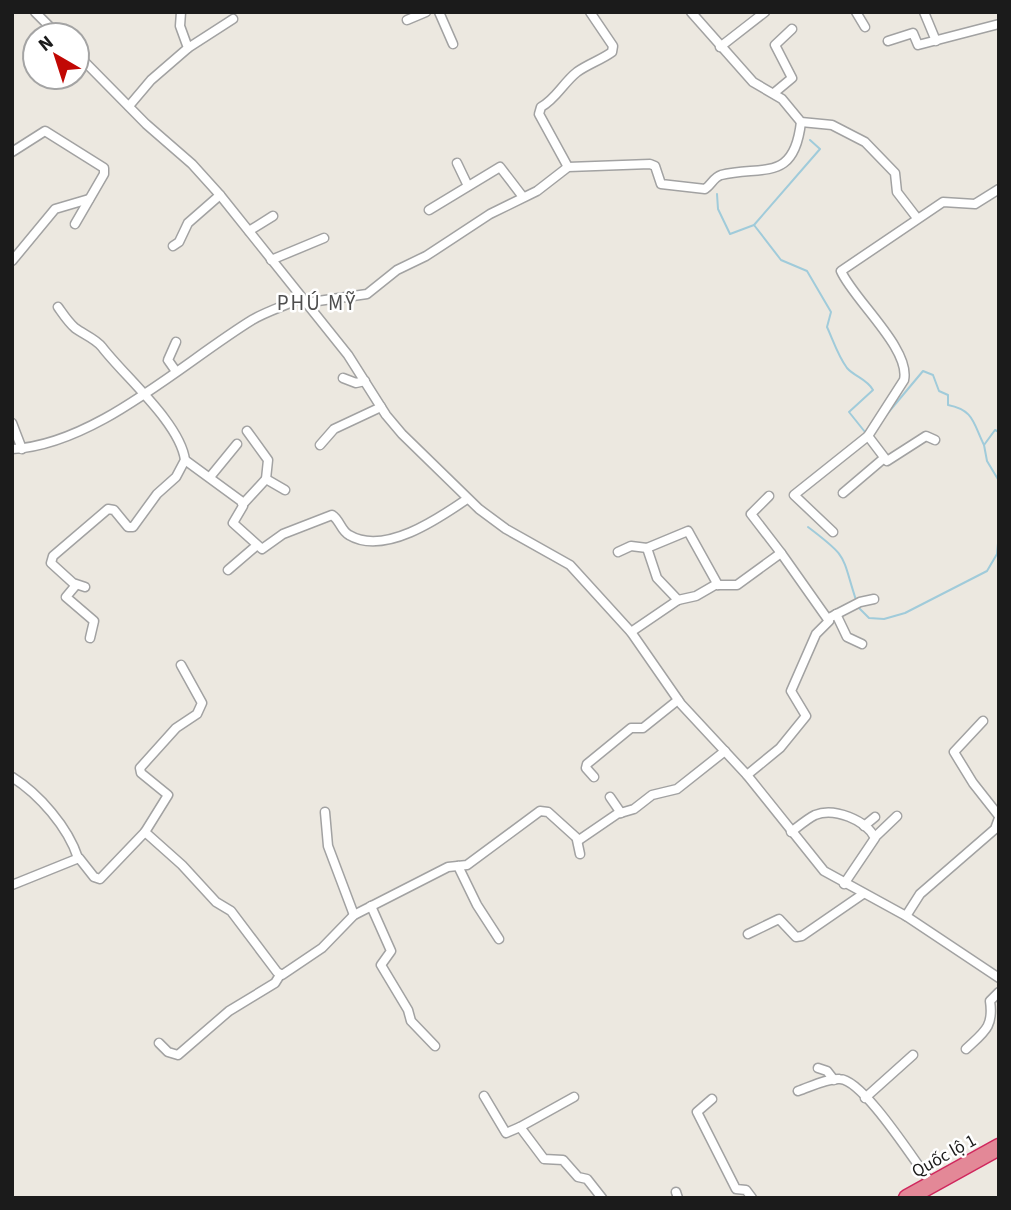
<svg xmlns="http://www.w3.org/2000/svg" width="1011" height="1210" font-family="'Source Sans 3',sans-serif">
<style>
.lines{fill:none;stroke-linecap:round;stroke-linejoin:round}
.stream{stroke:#a0cbda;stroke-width:2}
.street-casing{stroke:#a2a2a2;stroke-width:11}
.highway-casing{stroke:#d0275d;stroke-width:19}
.street{stroke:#fff;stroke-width:8}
.highway{stroke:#e38897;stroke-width:16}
.labels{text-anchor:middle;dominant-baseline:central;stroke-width:5;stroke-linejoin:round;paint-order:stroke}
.street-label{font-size:18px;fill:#1b1b1b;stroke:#fff}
.quarter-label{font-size:21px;letter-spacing:2px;fill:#4e4e4e;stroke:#fff}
</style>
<rect width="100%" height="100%" fill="#ece8e0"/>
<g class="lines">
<!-- stream -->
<g class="stream">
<polyline points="717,194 718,209 730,234 754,225 820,149 810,140"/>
<path d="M 754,225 L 781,260 L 807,271 L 831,312 L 827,327 C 833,340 838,356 847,368 C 855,377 867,379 873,390 L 849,412 L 865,432"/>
<path d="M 887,414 L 923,371 L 933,375 L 939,391 L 948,395 L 948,405 C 974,410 973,423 984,445"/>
<polyline points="999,432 995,430 984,445 987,461 999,481"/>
<path d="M 808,527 C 849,558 841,554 856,600"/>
<polyline points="857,606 869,618 884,619 905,613 987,571 997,554 999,532"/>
</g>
<defs>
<g id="street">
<polyline points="35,12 58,35"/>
<polyline points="439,12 453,44"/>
<polyline points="691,12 753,82 782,99 801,122 832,125 865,142 895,173 897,192 917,218"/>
<polyline points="856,12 865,27"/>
<polyline points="924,12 936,41"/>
<polyline points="407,20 426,12"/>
<polyline points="888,41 913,33 918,45 999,24"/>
<polyline points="720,47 765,12"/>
<polyline points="188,48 233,19"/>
<polyline points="77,54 146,124 192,164 220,195 348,355 386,415 402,434 479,509 506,529 570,565 631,632 681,704 747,775 824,871 906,916 999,978"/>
<polyline points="774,93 792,78 775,45 792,29"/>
<polyline points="129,106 151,80 188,48 180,26 181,12"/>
<polyline points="12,152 45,131 104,168 104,174 75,224"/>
<polyline points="457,163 468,186"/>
<path d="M 568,167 L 539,114 L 541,107 C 556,99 563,83 577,72 C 588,64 601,60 612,52 L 613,46 L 590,12"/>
<polyline points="429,210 500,167 523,197"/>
<polyline points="249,231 273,216"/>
<polyline points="173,246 179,242 188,223 220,195"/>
<polyline points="271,260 324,238"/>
<polyline points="12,261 55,209 89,199"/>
<path d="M 304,303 L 367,294 L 397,270 L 426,256 L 490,214 L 537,191 L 568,167 L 650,164 L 655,166 L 661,184 L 705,189 C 711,185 714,177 721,175 C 763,165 794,183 801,122"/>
<path d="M 58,307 C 63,314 68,322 75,328 C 83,334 96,339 102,347 C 124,376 180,423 185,460 L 176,477 L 157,494 L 133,527 L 128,527 L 114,510 L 108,509 L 53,556 L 51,563 L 73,583 L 85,587"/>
<polyline points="175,370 168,360 176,342"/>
<polyline points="343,378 356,383 365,381"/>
<polyline points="12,423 22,449"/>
<polyline points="247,431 268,460 266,479"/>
<path d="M 935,440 L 926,436 L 887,461 L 868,436 L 904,380 C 911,349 853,299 841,271 L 943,202 L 975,204 L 999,189"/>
<polyline points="320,445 334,429 381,407"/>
<path d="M 12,449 C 95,445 182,363 252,320 C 267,311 285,306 301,298"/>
<path d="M 185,460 L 241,501 L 243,506 L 233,523 L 262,549 L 283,534 L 332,515 C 340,520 341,531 349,535 C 384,556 438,519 467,499"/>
<polyline points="210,477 237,444"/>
<polyline points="843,493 883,459"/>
<polyline points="769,496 751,514 781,553"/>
<polyline points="243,504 266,479 285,490"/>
<polyline points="833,532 794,495 868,436"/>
<polyline points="647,548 657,578 678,600"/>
<polyline points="618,552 631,546 647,548 688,531 718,585"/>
<polyline points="228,570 256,546"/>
<polyline points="76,585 66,597 94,621 90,638"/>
<polyline points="836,614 847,637 862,644"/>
<polyline points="829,618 860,602 874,599"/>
<polyline points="631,632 678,600 696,596 715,585 737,585 781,553 829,621 816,634 791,691 806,716 780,748 747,775"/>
<polyline points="983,721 954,752 973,783 999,816"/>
<path d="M 12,777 C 39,794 68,827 78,858"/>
<polyline points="594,777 586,768 587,764 631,728 643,728 678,700"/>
<polyline points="610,797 621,813"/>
<polyline points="325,812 328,846 354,915"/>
<polyline points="864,826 875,817"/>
<polyline points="145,832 168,795 141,773 140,768 176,728 197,714 202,703 181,665"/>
<path d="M 791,832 C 799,826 807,819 815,815 C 834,807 866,820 875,838 L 844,884"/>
<polyline points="875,837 897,816"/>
<polyline points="577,840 580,854"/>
<polyline points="458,866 477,905 499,939"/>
<polyline points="12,885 79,858 94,877 100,879 145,832 182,865 216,902 231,911 277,972 282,975 322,948 354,915 448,867 467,865 540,811 548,812 579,840 617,814 634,809 652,795 677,789 725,751"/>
<polyline points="371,906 391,951 381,965 408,1010 411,1021 435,1046"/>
<polyline points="906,916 920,894 995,829 999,818"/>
<polyline points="748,934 779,919 796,937 802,936 863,894"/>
<polyline points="159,1043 168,1052 178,1055 229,1011 275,983 280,975"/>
<path d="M 966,1049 C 984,1032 994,1027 990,1001 L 999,992"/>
<polyline points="818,1068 827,1071 834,1080"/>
<path d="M 798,1091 C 810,1087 827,1078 840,1079 C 864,1080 916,1164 932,1184"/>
<polyline points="484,1096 506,1133 520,1127 544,1159 563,1160 578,1177 587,1179 602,1198"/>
<polyline points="865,1098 913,1055"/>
<polyline points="712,1099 697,1112 736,1189 746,1190 752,1198"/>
<polyline points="520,1127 574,1097"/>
<polyline points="676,1192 678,1198"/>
</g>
<polyline id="highway" points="907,1198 999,1147"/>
</defs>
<!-- street casing -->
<use href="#street" class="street-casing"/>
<!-- highway casing -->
<use href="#highway" class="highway-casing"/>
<!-- street -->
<use href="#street" class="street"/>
<!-- highway -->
<use href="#highway" class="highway"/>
</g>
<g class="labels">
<!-- street labels -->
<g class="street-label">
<text transform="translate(944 1156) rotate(-29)">Quốc lộ 1</text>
</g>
<!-- quarter labels -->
<g class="quarter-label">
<text x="317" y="303">PHÚ MỸ</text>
</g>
</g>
<!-- border -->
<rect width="1011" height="1210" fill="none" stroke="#1b1b1b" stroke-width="28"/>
<!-- north arrow -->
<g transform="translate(56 56) rotate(321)"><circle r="33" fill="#ffffff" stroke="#a4a4a4" stroke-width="2"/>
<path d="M0-5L12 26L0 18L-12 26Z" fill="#c10804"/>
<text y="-10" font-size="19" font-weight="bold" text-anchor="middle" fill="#1b1b1b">N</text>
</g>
</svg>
